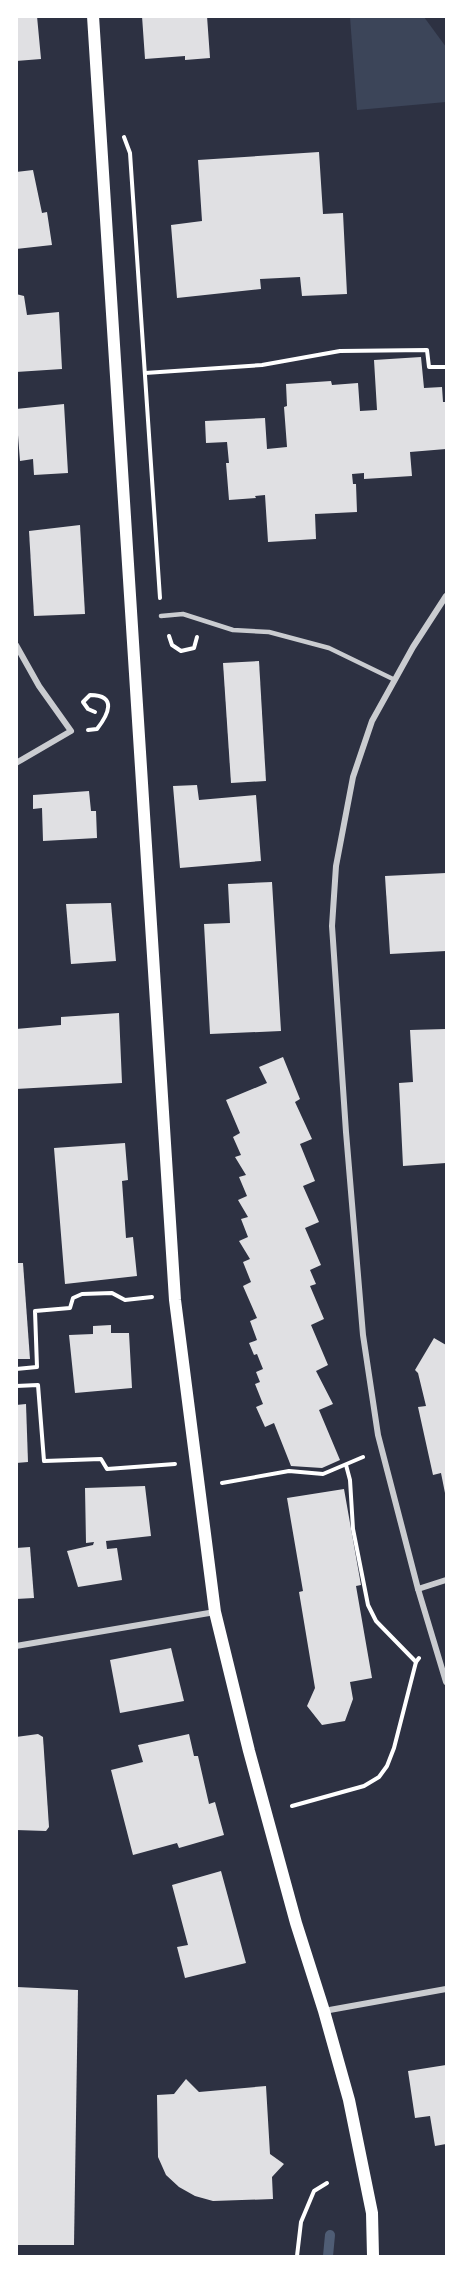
<svg xmlns="http://www.w3.org/2000/svg" width="463" height="2273" font-family="Commissioner,sans-serif">
<style>
.green{fill:#3c4559}
.lines{fill:none;stroke-linecap:round;stroke-linejoin:round}
.stream{stroke:#4f5d75;stroke-width:10}
.building{fill:#e0e0e3}
.path{stroke:#fff;stroke-width:4}
.service{stroke:#caccd0;stroke-width:4.5}
.minor{stroke:#caccd0;stroke-width:6}
.secondary{stroke:#fff;stroke-width:12}
</style>
<rect width="100%" height="100%" fill="#2d3142"/>
<!-- green -->
<polygon class="green" points="350,17 424,17 446,47 446,102 357,110"/>
<g class="lines">
<!-- stream -->
<polyline class="stream" points="328,2256 330,2235"/>
</g>
<!-- building -->
<g class="building">
<polygon points="16,16 37,16 41,59 16,61"/>
<polygon points="142,16 207,16 210,58 185,60 185,56 145,59"/>
<polygon points="319,152 323,214 343,213 347,294 302,296 300,277 260,279 261,289 177,298 171,225 202,221 198,160"/>
<polygon points="33,170 42,213 47,212 52,245 16,249 16,172"/>
<polygon points="16,294 24,296 27,315 59,312 62,369 16,372"/>
<polygon points="421,357 424,388 442,387 443,402 446,402 446,449 410,452 412,476 364,479 364,473 352,474 353,484 356,484 357,512 315,514 316,539 268,542 265,495 255,496 256,498 229,500 226,463 229,463 227,442 206,443 205,421 265,418 267,449 287,447 284,407 287,406 286,384 331,381 332,385 358,383 360,411 377,410 374,360"/>
<polygon points="64,404 68,473 34,475 33,459 20,461 16,409"/>
<polygon points="80,525 85,614 34,616 29,531"/>
<polygon points="259,661 266,781 231,783 223,663"/>
<polygon points="197,785 199,800 256,795 261,861 180,868 173,786"/>
<polygon points="89,791 91,811 96,811 97,838 43,841 42,808 33,809 33,795"/>
<polygon points="446,873 446,951 390,954 385,876"/>
<polygon points="272,882 281,1031 210,1034 204,924 230,923 228,884"/>
<polygon points="111,903 116,961 71,964 66,904"/>
<polygon points="119,1013 122,1083 16,1089 16,1029 61,1025 61,1017"/>
<polygon points="446,1029 446,1163 403,1166 399,1083 413,1082 410,1030"/>
<polygon points="283,1057 300,1099 295,1102 312,1139 300,1144 315,1181 303,1186 319,1222 305,1228 321,1265 310,1270 316,1284 310,1286 324,1319 311,1325 328,1365 316,1371 333,1404 319,1410 340,1460 322,1468 291,1466 274,1423 265,1427 256,1407 263,1404 255,1384 260,1382 256,1372 263,1369 257,1354 254,1355 249,1343 257,1340 250,1321 257,1318 243,1286 251,1282 243,1262 250,1259 239,1241 248,1237 241,1219 248,1217 238,1200 247,1196 239,1177 246,1175 235,1157 241,1155 233,1137 240,1133 226,1100 267,1083 259,1067"/>
<polygon points="125,1143 128,1180 122,1181 126,1238 133,1237 137,1276 65,1284 54,1148"/>
<polygon points="16,1263 23,1263 30,1359 16,1359"/>
<polygon points="111,1325 111,1333 129,1333 132,1388 75,1393 69,1335 93,1334 93,1326"/>
<polygon points="434,1338 446,1345 445,1493 441,1473 433,1475 418,1407 426,1406 418,1373 415,1370"/>
<polygon points="26,1404 28,1462 16,1463 16,1405"/>
<polygon points="145,1486 151,1536 106,1541 107,1549 117,1548 122,1580 78,1587 67,1551 93,1545 94,1542 86,1543 85,1488"/>
<polygon points="344,1489 361,1585 356,1586 372,1678 350,1682 353,1699 345,1721 322,1725 307,1706 315,1688 299,1592 303,1591 287,1498"/>
<polygon points="30,1547 34,1598 16,1599 16,1548"/>
<polygon points="171,1648 184,1701 120,1713 110,1660"/>
<polygon points="38,1734 43,1737 49,1827 46,1831 16,1830 16,1737"/>
<polygon points="189,1734 194,1756 198,1756 209,1804 215,1802 224,1835 179,1848 177,1843 133,1855 111,1770 143,1762 138,1745"/>
<polygon points="221,1871 246,1963 185,1978 177,1947 188,1945 172,1885"/>
<polygon points="17,1987 78,1990 74,2245 16,2245"/>
<polygon points="446,2065 446,2144 435,2146 430,2116 415,2118 408,2071"/>
<polygon points="186,2079 199,2092 266,2086 270,2154 284,2164 272,2177 273,2199 213,2201 195,2196 179,2187 166,2175 158,2157 157,2095 174,2094"/>
</g>
<g class="lines">
<!-- path -->
<g class="path">
<polyline points="124,137 130,153 160,598"/>
<polyline points="145,373 262,365 340,351 427,350 429,367 446,367"/>
<polyline points="169,636 172,645 181,651 194,648 197,637"/>
<path d="M 88,730 L 97,729 C 108,715 118,695 90,695 L 83,702 L 88,709 L 95,712"/>
<polyline points="16,1369 37,1367 35,1311 70,1308 73,1298 82,1294 112,1293 125,1300 152,1297"/>
<polyline points="16,1386 38,1385 44,1461 101,1459 107,1469 175,1464"/>
<polyline points="346,1465 350,1480 353,1529 368,1605 376,1621 416,1662"/>
<polyline points="222,1483 289,1471 323,1474 363,1457"/>
<polyline points="292,1806 364,1786 379,1777 387,1766 394,1748 416,1662 419,1658"/>
<polyline points="297,2256 301,2222 314,2191 327,2183"/>
</g>
<!-- service -->
<polyline class="service" points="161,616 183,614 233,630 269,632 329,648 395,680"/>
<!-- minor -->
<g class="minor">
<polyline points="446,596 413,647 372,721 353,777 336,866 332,926 346,1132 363,1335 378,1435 418,1589 446,1682"/>
<polyline points="16,645 39,686 71,731 16,763"/>
<polyline points="418,1589 446,1580"/>
<polyline points="16,1646 215,1612"/>
<polyline points="324,2011 446,1989"/>
</g>
<!-- secondary -->
<polyline class="secondary" points="93,16 175,1300 215,1612 249,1751 296,1923 324,2011 349,2100 372,2213 373,2256"/>
</g>
<!-- border -->
<rect width="463" height="2273" fill="none" stroke="#ffffff" stroke-width="36"/>
</svg>
